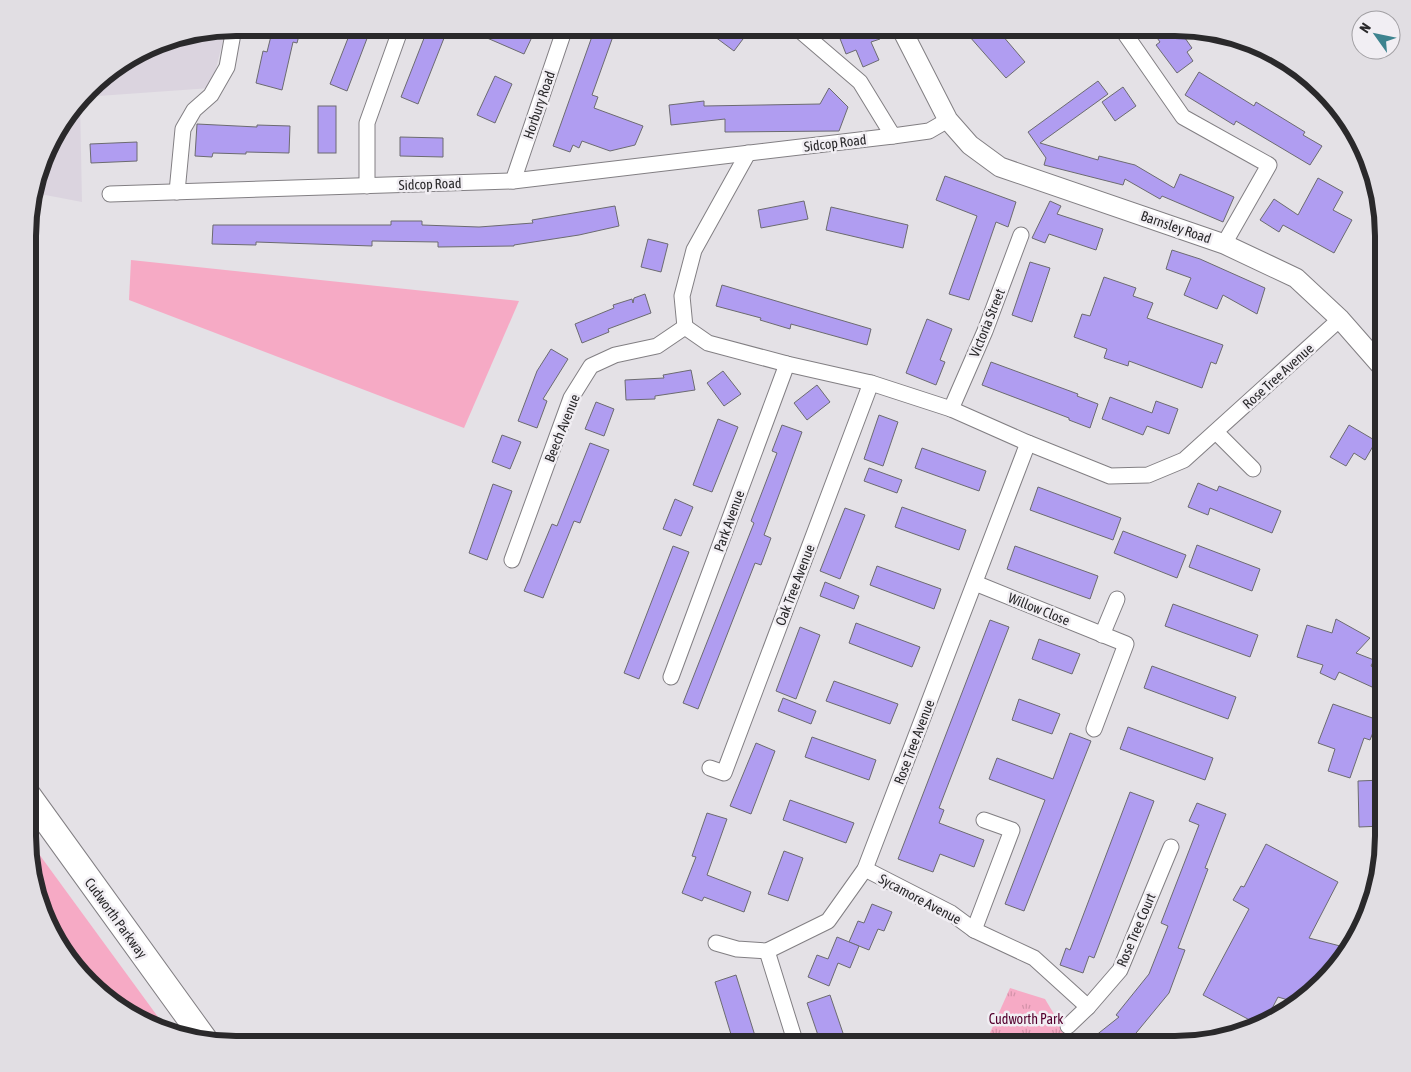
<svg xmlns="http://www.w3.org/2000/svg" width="1411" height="1072" font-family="'Asap Condensed',sans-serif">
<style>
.built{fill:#dbd4df}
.green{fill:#f6aac5}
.park{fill:url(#park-tufts)}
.building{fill:#b09df1;stroke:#6c6b70}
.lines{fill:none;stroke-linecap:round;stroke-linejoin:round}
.minor-casing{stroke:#827f83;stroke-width:17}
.tertiary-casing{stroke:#827f83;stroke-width:21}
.trunk-casing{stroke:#827f83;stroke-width:27}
.minor{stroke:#fff;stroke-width:15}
.tertiary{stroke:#fff;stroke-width:19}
.trunk{stroke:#fff;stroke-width:25}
.labels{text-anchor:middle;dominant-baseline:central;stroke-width:5;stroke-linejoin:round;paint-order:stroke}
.street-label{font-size:14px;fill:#2a292b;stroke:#f1eef3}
.park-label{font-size:14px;fill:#54002d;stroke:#f1eef3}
.rim{fill:none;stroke:#2a292b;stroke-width:6}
</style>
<defs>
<pattern id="park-tufts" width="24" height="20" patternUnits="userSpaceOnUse" patternTransform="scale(1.25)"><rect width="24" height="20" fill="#f6aac5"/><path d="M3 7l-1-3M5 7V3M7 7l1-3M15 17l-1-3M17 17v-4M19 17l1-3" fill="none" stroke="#d392a9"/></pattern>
</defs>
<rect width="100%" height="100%" fill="#e4e1e6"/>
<!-- built -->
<g class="built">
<polygon points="226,29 211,88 84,97 99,79 169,39"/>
<polygon points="80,102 82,202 35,193 55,132"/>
</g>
<!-- green -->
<g class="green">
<polygon points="131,260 519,301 464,428 129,300"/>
<polygon points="28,839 169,1032 157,1029 99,993 49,928 28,850"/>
</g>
<!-- park -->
<polygon class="park" points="1010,988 1045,999 1072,1044 985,1044"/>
<!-- building -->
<g class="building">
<polygon points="256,28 301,28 297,43 293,42 282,90 256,83 263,51 267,52 271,36 255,32"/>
<polygon points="352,28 371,28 347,91 330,84"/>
<polygon points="428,28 448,28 418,104 401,97"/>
<polygon points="464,28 510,28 532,37 524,54"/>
<polygon points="595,28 616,28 592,95 598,97 594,108 643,126 635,145 610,151 582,141 579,148 573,145 570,152 553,146"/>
<polygon points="703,28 737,28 746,35 734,51"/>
<polygon points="858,28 875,28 880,39 871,42 879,60 863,67 856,50 846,54 839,36"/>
<polygon points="962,28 996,28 1025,62 1006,78"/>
<polygon points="1150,28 1178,28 1192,48 1187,52 1193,61 1177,73 1156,45 1160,42"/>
<polygon points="1199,72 1254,106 1256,102 1305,132 1303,135 1322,146 1310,165 1236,121 1234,125 1185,95"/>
<polygon points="495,76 512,84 495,123 477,115"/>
<polygon points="1098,81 1108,94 1040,143 1098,160 1099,156 1135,165 1174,188 1180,174 1225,193 1234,197 1223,222 1162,196 1160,199 1125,179 1123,185 1044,165 1046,158 1028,132"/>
<polygon points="1123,87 1136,106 1115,121 1102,102"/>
<polygon points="829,88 848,107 839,131 725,132 725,119 671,125 669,105 704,101 704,106 820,104"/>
<rect x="318" y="106" width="18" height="47"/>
<polygon points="197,124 257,127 257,125 290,126 289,153 246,152 246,154 213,153 212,157 195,156"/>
<polygon points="400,137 443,138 443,157 400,156"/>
<polygon points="137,142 137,161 91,163 90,144"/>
<polygon points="945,176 1016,202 1008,227 996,222 969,300 949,294 977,216 936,200"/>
<polygon points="1318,178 1343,192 1333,210 1352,220 1334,253 1283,225 1279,232 1260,220 1274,199 1298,215"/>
<polygon points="804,201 808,219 761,228 758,210"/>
<polygon points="1050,201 1061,206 1057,214 1103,229 1096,250 1049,234 1045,243 1032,238"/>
<polygon points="615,206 619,226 579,235 514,245 514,246 438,247 438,242 372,241 372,246 256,242 256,245 212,244 213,225 391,225 391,221 422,221 422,225 479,227 533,223 532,220"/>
<polygon points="831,207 908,225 903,248 826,230"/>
<polygon points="648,239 668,244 661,272 641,267"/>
<polygon points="1172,250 1200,259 1265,288 1257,314 1223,295 1217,309 1184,295 1191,278 1166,269"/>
<polygon points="1030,262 1050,268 1032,322 1012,315"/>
<polygon points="1104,277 1136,288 1133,296 1153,303 1147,318 1223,345 1216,364 1211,362 1202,388 1129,361 1128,366 1104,358 1107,349 1074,337 1082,314 1090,316"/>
<polygon points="722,285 871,329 867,345 791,324 790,329 760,320 761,318 716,306"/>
<polygon points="645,294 651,313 608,329 609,332 582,343 575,324 614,308 613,305 632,299 633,303 634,298"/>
<polygon points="927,319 952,329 940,360 945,362 936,385 906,373"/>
<polygon points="551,349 568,359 543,399 547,401 537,428 518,421 537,371"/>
<polygon points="991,362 1078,394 1077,396 1098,404 1090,428 1069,420 1069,418 982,385"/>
<polygon points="691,370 695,390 655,396 655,399 626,400 625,380 664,378 663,375"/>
<polygon points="723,371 741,394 724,406 707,383"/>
<polygon points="817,385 830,402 807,420 794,403"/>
<polygon points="1110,397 1152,413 1156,401 1178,409 1169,434 1147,426 1143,435 1102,419"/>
<polygon points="596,402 614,409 604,436 585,429"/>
<polygon points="879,415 898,422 883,466 864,459"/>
<polygon points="718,419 738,427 712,492 693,485"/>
<polygon points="782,425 802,432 764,535 771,538 761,565 755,563 698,709 683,703 754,523 751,521 777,453 772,451"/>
<polygon points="1349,425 1376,441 1365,460 1354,453 1346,466 1330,457"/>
<polygon points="502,435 521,442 510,469 492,462"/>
<polygon points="590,443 609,450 580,523 574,521 543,598 524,591 552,524 557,526"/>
<polygon points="922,448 986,471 979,491 915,468"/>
<polygon points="869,468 902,480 897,493 864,481"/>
<polygon points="1198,483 1217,491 1219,486 1281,511 1272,533 1210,508 1208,515 1188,507"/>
<polygon points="493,484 512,491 487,560 469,553"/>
<polygon points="1038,487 1121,518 1113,540 1030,510"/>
<polygon points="675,499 693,507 681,536 663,529"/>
<polygon points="902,507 966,530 959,550 895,527"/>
<polygon points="845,508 865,515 840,579 820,571"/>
<polygon points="1123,531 1186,555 1177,578 1114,553"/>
<polygon points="1197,545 1260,569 1252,591 1189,567"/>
<polygon points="673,546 689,552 639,679 624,673"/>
<polygon points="1015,546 1098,576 1090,599 1007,569"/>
<polygon points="877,566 941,589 934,609 870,585"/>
<polygon points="825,582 859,596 854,609 820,596"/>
<polygon points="1173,604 1258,635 1250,657 1165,626"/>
<polygon points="1336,619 1370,638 1356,653 1374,660 1371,666 1383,672 1383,692 1339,672 1335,680 1320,673 1323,665 1297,657 1307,625 1332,633"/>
<polygon points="990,620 1009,627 939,808 944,810 939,823 984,840 974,867 940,854 933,872 898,859"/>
<polygon points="856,623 920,647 912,667 849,643"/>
<polygon points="800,627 820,635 796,699 776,691"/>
<polygon points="1039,639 1080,654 1072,674 1032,659"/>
<polygon points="1152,666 1236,697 1228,719 1144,688"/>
<polygon points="834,681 898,704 890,724 826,701"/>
<polygon points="783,698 816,711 811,724 778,711"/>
<polygon points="1019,699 1060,714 1052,734 1012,720"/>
<polygon points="1333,704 1378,720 1370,740 1364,738 1350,778 1328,771 1335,749 1318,743"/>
<polygon points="1128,727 1213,758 1205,780 1120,749"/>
<polygon points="1070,733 1091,741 1024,911 1005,904 1045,800 989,779 997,758 1053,779"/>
<polygon points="812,737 876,760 869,780 805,757"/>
<polygon points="756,743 775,751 751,814 730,806"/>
<polygon points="1383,780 1383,826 1359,827 1358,781"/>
<polygon points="1130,792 1154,801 1094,958 1089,956 1083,973 1060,965 1066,948 1070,950"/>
<polygon points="790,800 854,823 846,843 783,820"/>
<polygon points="1197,803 1226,814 1205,868 1208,869 1178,948 1185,950 1169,993 1127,1044 1085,1044 1119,1017 1116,1015 1149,974 1168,926 1161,923 1199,825 1189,821"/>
<polygon points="707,813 727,819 707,875 751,892 744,912 704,897 702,901 682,893 696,857 692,856"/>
<polygon points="1266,844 1338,882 1309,938 1348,948 1332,973 1295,1002 1278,997 1264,1024 1259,1025 1203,995 1249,909 1233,900 1241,886 1244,887"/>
<polygon points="784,851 803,858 788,901 768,894"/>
<polygon points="872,904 892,912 884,931 878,929 869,950 849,942 858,921 864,923"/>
<polygon points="837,937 859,946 850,968 838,963 829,986 808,977 817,955 828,959"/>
<polygon points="736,975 756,1039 741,1044 734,1044 715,982"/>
<polygon points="830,995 844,1036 821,1044 807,1003"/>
</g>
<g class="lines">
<defs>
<g id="minor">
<polyline points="797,28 860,82 893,136 929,131 948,120"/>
<polyline points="1121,28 1183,117 1269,165 1224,244"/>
<polyline points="513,181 565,28"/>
<polyline points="367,186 367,123 401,28"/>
<polyline points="177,192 183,129 194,110 211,95 227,67 234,28"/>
<polyline points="110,194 513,181 893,136"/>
<polyline points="685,327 708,343 787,364 871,383 951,409 1028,443 1110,476 1148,475 1184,460 1340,319"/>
<polyline points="685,327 682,296 694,250 748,153"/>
<polyline points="951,409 985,331 1021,235"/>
<polyline points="1216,432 1253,469"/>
<polyline points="512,560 571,398 591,366 615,355 657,346 685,327"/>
<polyline points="975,583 1126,644 1094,729"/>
<polyline points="1102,635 1117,599"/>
<polyline points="671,677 787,364"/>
<polyline points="710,768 724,773 871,383"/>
<polyline points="865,869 951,913 974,930 1034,958 1088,1007"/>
<polyline points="974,930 1012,830 984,820"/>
<polyline points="716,943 737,949 767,951 828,921 865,869 1028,443"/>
<polyline points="767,951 796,1044"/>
<polyline points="1068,1026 1088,1007 1120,970 1171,847"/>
</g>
<polyline id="tertiary" points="901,28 948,120 970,145 1000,167 1224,244 1296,278 1340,319 1383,368"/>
<polyline id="trunk" points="28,795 205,1040"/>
</defs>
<!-- minor casing -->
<use href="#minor" class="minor-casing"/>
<!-- tertiary casing -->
<use href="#tertiary" class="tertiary-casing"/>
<!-- trunk casing -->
<use href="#trunk" class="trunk-casing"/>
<!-- minor -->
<use href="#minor" class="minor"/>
<!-- tertiary -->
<use href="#tertiary" class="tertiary"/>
<!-- trunk -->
<use href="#trunk" class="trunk"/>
</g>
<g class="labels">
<!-- street labels -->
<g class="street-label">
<text transform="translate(539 105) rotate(-71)">Horbury Road</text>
<text transform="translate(835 143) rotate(-7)">Sidcop Road</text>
<text transform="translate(430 184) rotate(-2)">Sidcop Road</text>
<text transform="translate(1176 227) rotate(19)">Barnsley Road</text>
<text transform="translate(987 323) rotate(-68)">Victoria Street</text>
<text transform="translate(1278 376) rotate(-42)">Rose Tree Avenue</text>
<text transform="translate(562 428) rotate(-68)">Beech Avenue</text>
<text transform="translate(729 521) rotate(-70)">Park Avenue</text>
<text transform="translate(795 585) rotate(-69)">Oak Tree Avenue</text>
<text transform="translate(1039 609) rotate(22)">Willow Close</text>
<text transform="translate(914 742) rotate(-69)">Rose Tree Avenue</text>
<text transform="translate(920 899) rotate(28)">Sycamore Avenue</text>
<text transform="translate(116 918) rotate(54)">Cudworth Parkway</text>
<text transform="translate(1136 930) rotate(-67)">Rose Tree Court</text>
</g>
<!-- park labels -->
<g class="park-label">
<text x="1026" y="1019">Cudworth Park</text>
</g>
</g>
<!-- crop -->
<path d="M0 0H1411V1072H0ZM236 36H1175A200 200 0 0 1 1375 236V836A200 200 0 0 1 1175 1036H236A200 200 0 0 1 36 836V236A200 200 0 0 1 236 36Z" fill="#e1dee3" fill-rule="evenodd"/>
<path class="rim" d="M236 36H1175A200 200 0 0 1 1375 236V836A200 200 0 0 1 1175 1036H236A200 200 0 0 1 36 836V236A200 200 0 0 1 236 36Z"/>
<!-- north arrow -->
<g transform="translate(1376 35) rotate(303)"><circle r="24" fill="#f1eef3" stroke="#a19fa3"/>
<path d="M0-4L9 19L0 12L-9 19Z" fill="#3d838f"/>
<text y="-8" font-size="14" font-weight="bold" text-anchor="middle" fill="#2a292b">N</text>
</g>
</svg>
